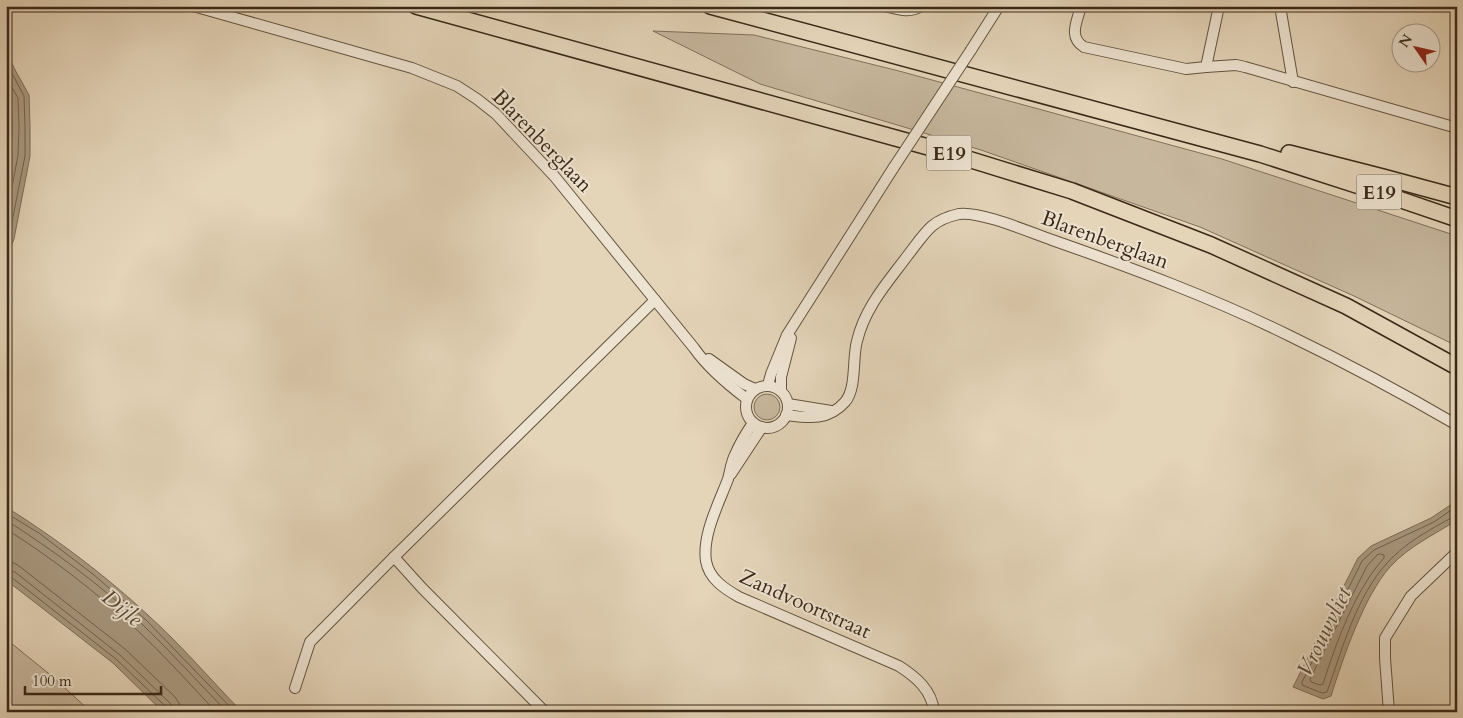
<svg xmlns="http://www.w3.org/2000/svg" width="1463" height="718" font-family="Cardo,serif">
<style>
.green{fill:#c7b79d;stroke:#80705a}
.water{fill:#aa9a81;stroke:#7d6d57}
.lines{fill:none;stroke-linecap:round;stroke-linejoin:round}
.shore{stroke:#72624c;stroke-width:1}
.minor-casing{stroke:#64543f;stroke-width:12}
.highway-casing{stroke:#3a2917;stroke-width:18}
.minor{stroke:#ede3d1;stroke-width:10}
.highway{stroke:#e4d4b8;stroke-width:15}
.minor-bridge-casing{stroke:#64543f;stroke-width:12;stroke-linecap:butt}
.minor-bridge{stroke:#ede3d1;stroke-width:10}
.labels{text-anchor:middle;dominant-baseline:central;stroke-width:4;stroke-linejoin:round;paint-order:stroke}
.shield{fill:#ede3d1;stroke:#70614f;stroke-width:1}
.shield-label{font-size:20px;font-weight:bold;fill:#3a2917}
.street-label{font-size:21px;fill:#3a2917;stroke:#ede3d1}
.water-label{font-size:22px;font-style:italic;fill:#5c4b37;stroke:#ede3d1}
</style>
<rect width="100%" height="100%" fill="#e4d4b8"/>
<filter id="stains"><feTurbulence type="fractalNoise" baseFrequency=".004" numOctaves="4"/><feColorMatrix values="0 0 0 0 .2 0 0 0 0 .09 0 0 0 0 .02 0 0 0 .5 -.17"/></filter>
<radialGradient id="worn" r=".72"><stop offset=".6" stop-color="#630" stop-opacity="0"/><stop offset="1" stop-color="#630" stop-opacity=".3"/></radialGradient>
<!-- green -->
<g class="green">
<polygon points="653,31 754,35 899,71 1222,159 1457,236 1457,346 1354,296 1200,227 981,150 760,84"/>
<circle cx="767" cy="407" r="13"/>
<polygon points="6,639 53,677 91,712 6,712"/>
</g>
<!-- water -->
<g class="water">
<polygon points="6,49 14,68 29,95 30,127 30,156 14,239 6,260"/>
<path d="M 1457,499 L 1457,520 C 1434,535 1409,546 1390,567 C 1364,596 1343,658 1331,696 L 1323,699 L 1293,687 L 1358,558 L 1371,546 L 1431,518 L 1455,502 Z"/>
<path d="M 6,507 C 57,539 105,575 149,616 C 182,646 211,680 242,712 L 163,712 L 113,663 L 6,580 Z"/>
</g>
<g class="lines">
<!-- shore -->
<g class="shore">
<polyline points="6,62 24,96 25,127 25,156 9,237 6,246"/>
<polyline points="6,77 18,98 19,127 18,155 6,219"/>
<path d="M 6,92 C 17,112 11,155 6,177"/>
<path d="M 1457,506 L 1434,522 L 1374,550 L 1362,561 L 1302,682 L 1302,685 L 1322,693 L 1327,692 C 1342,650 1356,597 1387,563 C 1405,543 1429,530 1453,517 L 1457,516"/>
<polyline points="6,513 39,533 94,575 146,620 235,712"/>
<path d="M 6,520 C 54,551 101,585 142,624 C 171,652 199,683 227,712"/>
<path d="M 6,529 C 52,558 96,592 136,629 C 164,655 190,684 216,712"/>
<path d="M 1381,554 L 1384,555 L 1384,558 C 1355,590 1336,643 1323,684 L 1320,685 L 1311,682 L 1310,679 L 1367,566 L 1377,555 Z"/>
<polyline points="6,562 14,563 19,566 125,649 175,697 179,703 180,712"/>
<polyline points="6,570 15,572 120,655 169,702 172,706 173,712"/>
<polyline points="6,576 11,577 116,659 165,706 166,712"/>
</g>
<defs>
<g id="minor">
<path d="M 193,6 L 412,68 L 457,86 L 477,99 L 496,114 L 555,177 L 694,348 C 708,368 727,384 747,399"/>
<path d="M 885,6 C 897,9 910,14 921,6"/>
<path d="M 1081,6 C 1077,22 1068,37 1084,47 L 1177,67 L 1186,69 L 1206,67 L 1219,6"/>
<polyline points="1280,6 1293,82"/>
<polyline points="971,50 999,6"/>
<polyline points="1206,67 1236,65 1245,67 1457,128"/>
<polyline points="709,359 744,384 755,389"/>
<polyline points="768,385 771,374 787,335 894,167"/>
<circle cx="767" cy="407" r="21"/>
<polyline points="781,391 781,377 791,338"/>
<polyline points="788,404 831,411"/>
<path d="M 786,415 C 809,418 828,421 845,402 C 857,388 852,359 857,341 C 865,307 888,282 908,255 C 916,245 923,234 932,226 C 939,220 950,216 959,214 C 981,211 1029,232 1052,240 C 1132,268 1213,298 1290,336 C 1346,363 1402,393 1457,425"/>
<path d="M 753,423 C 746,433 739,445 734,457 C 731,464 730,472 728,479 C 719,503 702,535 706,561 C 709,579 725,589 739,597 L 899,666 C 916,677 932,690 934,712"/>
<polyline points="731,474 762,427"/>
<polyline points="394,557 422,588 545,712"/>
<polyline points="295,688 310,642 394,557 655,300"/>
<polyline points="1389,712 1385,658 1385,638 1411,596 1457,552"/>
</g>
<g id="highway">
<polyline points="416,6 939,150 1072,191 1211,245 1346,306 1457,367"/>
<polyline points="710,6 1260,154 1378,192 1457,219"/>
<polyline points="1289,153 1383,177 1457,197"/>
</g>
</defs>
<!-- minor casing -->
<use href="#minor" class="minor-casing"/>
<!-- highway casing -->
<use href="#highway" class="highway-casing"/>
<!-- minor -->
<use href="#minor" class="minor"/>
<!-- highway -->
<use href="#highway" class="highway"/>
<defs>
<polyline id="minor-bridge" points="894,167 971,50"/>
</defs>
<!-- minor-bridge casing -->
<use href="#minor-bridge" class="minor-bridge-casing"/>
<!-- minor-bridge -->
<use href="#minor-bridge" class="minor-bridge"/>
</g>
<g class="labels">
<!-- shield labels -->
<g class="shield">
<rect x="926.5" y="135.5" width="45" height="35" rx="4"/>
<rect x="1356.5" y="174.5" width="45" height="35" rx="4"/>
</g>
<g class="shield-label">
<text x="949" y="153">E19</text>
<text x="1379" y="192">E19</text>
</g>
<!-- street labels -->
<g class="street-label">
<text transform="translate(542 141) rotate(46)">Blarenberglaan</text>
<text transform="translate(1105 240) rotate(20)">Blarenberglaan</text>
<text transform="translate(805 604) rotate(24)">Zandvoortstraat</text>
</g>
<!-- water labels -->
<g class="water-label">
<text transform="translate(122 608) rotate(39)">Dijle</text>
<text transform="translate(1324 632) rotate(-64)">Vrouwvliet</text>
</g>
</g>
<!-- margin -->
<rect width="1463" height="718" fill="none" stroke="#e4d4b8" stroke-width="25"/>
<rect x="8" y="8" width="1448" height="703" fill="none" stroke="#3a2917" stroke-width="2.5"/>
<rect x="12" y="12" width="1438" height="693" fill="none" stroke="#3a2917"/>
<!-- north arrow -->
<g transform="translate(1416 48) rotate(304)"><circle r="24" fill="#ede3d1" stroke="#a59987"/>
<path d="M0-4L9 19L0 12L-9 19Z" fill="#8f2418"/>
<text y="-8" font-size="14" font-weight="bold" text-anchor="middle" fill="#3a2917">N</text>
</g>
<!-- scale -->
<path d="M25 686v8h136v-8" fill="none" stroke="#3a2917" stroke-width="2.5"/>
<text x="32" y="686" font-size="15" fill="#3a2917" stroke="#ede3d1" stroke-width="4" paint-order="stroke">100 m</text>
<rect width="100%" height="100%" filter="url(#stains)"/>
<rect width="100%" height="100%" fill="url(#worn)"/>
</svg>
